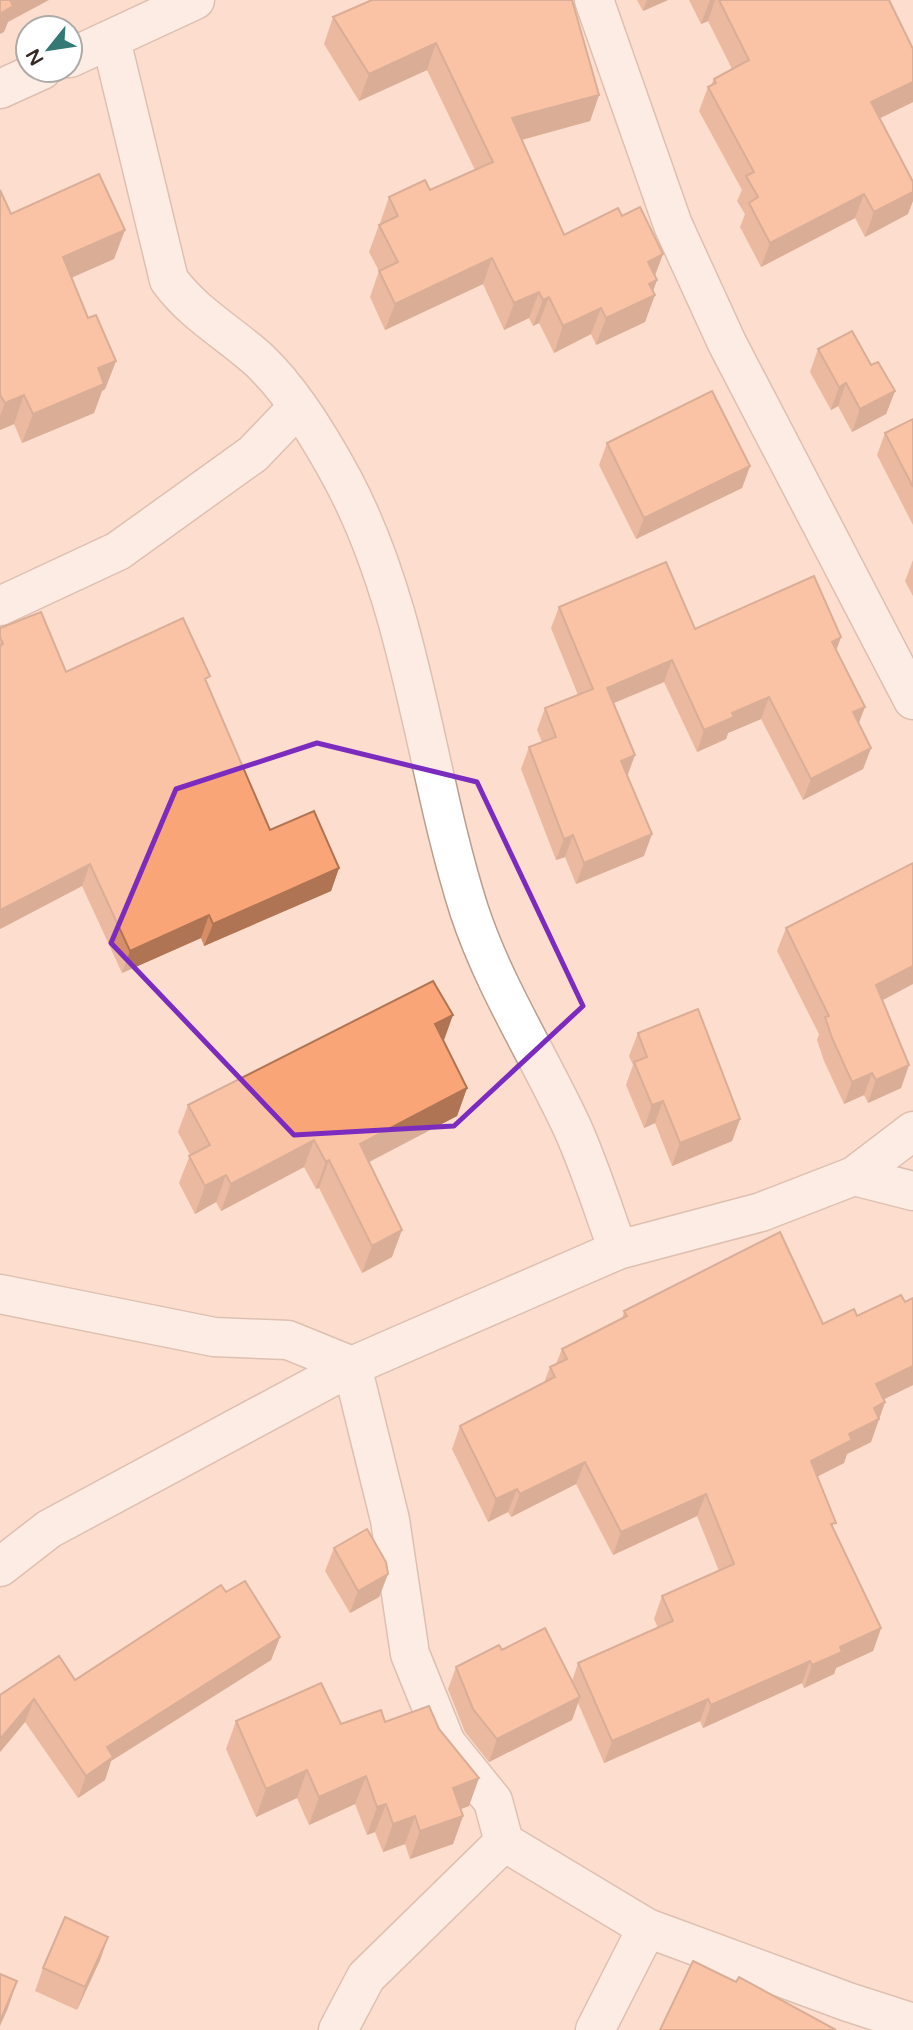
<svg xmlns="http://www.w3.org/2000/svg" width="913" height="2030" font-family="'Varela Round',sans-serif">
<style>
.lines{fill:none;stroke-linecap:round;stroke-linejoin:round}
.minor-casing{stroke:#ba9d8e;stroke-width:41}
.minor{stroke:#fff;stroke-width:38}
.wall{fill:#d78e66}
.shaded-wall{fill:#af7453}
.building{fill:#faa577;stroke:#af7453;stroke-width:2}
.marked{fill:none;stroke:#7b2cbf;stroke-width:5;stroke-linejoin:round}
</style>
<rect width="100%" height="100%" fill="#fcddce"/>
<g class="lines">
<defs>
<g id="minor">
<polyline points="594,0 673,225 727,343 913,700"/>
<path d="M 111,40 L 169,280 C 194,314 228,332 259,360 C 293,392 321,439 343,480 C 413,612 424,768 469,910 C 494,986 538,1054 572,1127 C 590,1167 603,1209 618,1250"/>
<polyline points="70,58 195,0"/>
<polyline points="0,89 42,70"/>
<polyline points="0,606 118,551 253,454 298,407"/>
<polyline points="854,1176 913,1191"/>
<polyline points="0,1294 214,1337 288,1340 352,1366 390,1520 410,1654 446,1743 493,1801 504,1842 647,1928 848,2002 913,2023"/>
<polyline points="0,1567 49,1529 352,1366 618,1250 761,1212 854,1176 913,1131"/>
<polyline points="338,2030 366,1977 504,1842"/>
<polyline points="595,2030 647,1928"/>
</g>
</defs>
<!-- minor casing -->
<use href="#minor" class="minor-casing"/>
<!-- minor -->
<use href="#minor" class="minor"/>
</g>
<!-- wall -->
<g class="wall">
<polygon points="372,0 599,95 590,121 522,140 564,235 655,276 653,292 645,322 596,345 591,334 554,353 539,323 533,326 529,318 504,330 483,284 385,330 370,297 379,271 369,252 379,225 380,225 380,223 389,197 430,190 475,170 427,70 359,101 324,44 333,17"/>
<polygon points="637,0 668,0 643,11"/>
<polygon points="689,0 889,0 913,102 880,118 908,214 865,237 855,218 761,267 740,227 745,214 737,201 742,190 699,111 708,87 711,85 714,79 732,69 708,21 701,24"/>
<polygon points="0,190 11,214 114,259 71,277 88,318 116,361 105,389 102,391 94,413 22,443 14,424 0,430"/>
<polygon points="818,349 871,365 895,391 886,414 852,432 838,406 831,410 810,372"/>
<polygon points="913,419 913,525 877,455 885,433"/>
<polygon points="607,443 750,466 742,488 636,539 599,465"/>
<polygon points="913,560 913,596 905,581"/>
<polygon points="559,607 695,629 841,637 836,650 859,723 871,748 863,769 803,800 761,719 728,733 726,739 697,752 664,682 614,703 644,856 576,884 565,857 556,860 521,769 529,747 542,742 537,730 545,708 578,695 551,628"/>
<polygon points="0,628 66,672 207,685 270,830 339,868 331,891 204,946 201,938 122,973 82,886 0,929"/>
<polygon points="786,928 882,1000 909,1065 901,1088 868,1103 864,1095 844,1104 824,1061 817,1040 819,1034 777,951"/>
<polygon points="638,1033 740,1119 732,1141 672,1166 655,1123 644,1128 626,1085 633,1065 629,1056"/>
<polygon points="443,1042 467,1088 457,1116 368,1162 392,1257 362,1273 319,1188 316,1189 304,1167 221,1211 216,1202 195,1214 179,1183 190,1155 178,1132 188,1105"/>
<polygon points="913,1298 913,1385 884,1399 885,1402 871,1442 847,1454 844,1463 817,1476 834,1529 881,1628 873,1651 836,1668 834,1674 804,1688 802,1683 703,1728 700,1721 604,1763 578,1703 572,1720 489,1762 465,1732 448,1689 456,1667 502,1650 572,1681 578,1663 658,1628 654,1619 662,1596 719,1571 697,1516 613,1555 576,1484 511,1517 508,1512 488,1522 452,1449 460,1426 544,1383 550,1367 556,1364 562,1349 622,1319 624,1311 823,1324 857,1316 905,1302"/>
<polygon points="334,1548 388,1574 379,1597 350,1613 325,1571"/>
<polygon points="226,1592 280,1637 271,1660 111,1761 105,1780 78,1798 25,1722 0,1752 0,1695 75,1680"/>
<polygon points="236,1721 341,1724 385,1722 469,1806 460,1809 463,1816 453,1844 410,1859 405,1844 383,1852 375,1832 367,1835 355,1804 309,1825 297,1798 256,1817 226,1749"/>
<polygon points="108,1937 100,1960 77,2010 35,1991 43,1968"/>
</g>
<!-- shaded-wall -->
<g class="shaded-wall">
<polygon points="9,0 49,0 8,22 4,32 0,34 0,14"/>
<polygon points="647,0 668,0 643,11"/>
<polygon points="710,0 715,0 708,21 701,24"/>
<polygon points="436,43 427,70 359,101 369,74"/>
<polygon points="913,82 913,102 862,127 871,102"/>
<polygon points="599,95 590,121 502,145 512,118"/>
<polygon points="913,192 913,201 908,214 865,237 874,212"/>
<polygon points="864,194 855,218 761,267 770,243"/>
<polygon points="125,230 114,259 53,286 63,257"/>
<polygon points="663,254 653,281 648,262"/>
<polygon points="492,258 483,284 385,330 395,304"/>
<polygon points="657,280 651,297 655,295 645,322 596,345 606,318 649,284"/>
<polygon points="539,292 529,318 504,330 514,303"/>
<polygon points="549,297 539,323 533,326 543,300"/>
<polygon points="601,308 591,334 554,353 563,326"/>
<polygon points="116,361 105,389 102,391 94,413 22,443 33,414 98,368"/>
<polygon points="846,383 838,406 831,410 839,387"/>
<polygon points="895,391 886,414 852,432 860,409"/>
<polygon points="24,395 14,424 0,430 0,416 5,403"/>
<polygon points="750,466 742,488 636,539 644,518"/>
<polygon points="841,637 833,659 832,642"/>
<polygon points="672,660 664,682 599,709 607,688"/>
<polygon points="769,697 761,719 728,733 726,739 697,752 704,730 732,713"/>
<polygon points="865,707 857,728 853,712"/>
<polygon points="871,748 863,769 803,800 811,779"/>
<polygon points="635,755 627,777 621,761"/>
<polygon points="652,834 644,856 576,884 584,863"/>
<polygon points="573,835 565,857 556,860 564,839"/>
<polygon points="90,864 82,886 0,929 0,910"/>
<polygon points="339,868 331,891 204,946 213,924"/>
<polygon points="209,915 201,938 122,973 130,951"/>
<polygon points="913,966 913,984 868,1008 876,985"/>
<polygon points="453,1015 443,1043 435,1024"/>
<polygon points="909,1065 901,1088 868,1103 876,1080"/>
<polygon points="872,1073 864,1095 844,1104 852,1082"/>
<polygon points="467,1088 457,1116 350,1172 360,1144"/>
<polygon points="663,1101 655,1123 644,1128 652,1105"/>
<polygon points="740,1119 732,1141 672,1166 680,1143"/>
<polygon points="314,1140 304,1167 221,1211 231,1184"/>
<polygon points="329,1160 319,1188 316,1189 326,1162"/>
<polygon points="226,1175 216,1202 195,1214 205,1186"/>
<polygon points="402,1230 392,1257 362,1273 372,1246"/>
<polygon points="913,1366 913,1385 868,1407 876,1384"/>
<polygon points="885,1402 871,1442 847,1454 844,1463 803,1484 811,1461 849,1434 874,1408"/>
<polygon points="585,1462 576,1484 511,1517 520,1494"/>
<polygon points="517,1489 508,1512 488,1522 496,1499"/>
<polygon points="706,1494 697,1516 613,1555 621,1532"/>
<polygon points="388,1574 379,1597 350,1613 358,1591"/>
<polygon points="881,1628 873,1651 836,1668 834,1674 804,1688 812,1665 840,1647"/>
<polygon points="280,1637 271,1660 111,1761 105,1780 78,1798 86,1776 107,1747"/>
<polygon points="810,1661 802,1683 703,1728 711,1705"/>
<polygon points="580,1697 572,1720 489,1762 497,1739"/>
<polygon points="34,1699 25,1722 0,1752 0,1739"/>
<polygon points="708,1699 700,1721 604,1763 612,1741"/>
<polygon points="307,1770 297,1798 256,1817 266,1789"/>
<polygon points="366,1776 355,1804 309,1825 319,1797"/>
<polygon points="479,1778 469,1806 443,1816 453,1788"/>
<polygon points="386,1804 375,1832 367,1835 377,1807"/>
<polygon points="415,1816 405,1844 383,1852 393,1824"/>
<polygon points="463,1816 453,1844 410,1859 420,1831"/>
<polygon points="108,1937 100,1960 77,2010 85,1987"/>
<polygon points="17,1981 8,2008 0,2026 0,2021"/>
</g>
<!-- building -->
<g class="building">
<polygon points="0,0 10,0 13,6 0,14"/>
<polygon points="372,0 572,0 599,95 512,118 564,235 618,208 622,216 640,207 663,254 648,262 657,280 649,284 655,295 606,318 601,308 563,326 549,297 543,300 539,292 514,303 492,258 395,304 379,271 398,262 379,225 398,216 389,197 425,180 430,190 493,162 436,43 369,74 333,17"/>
<polygon points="719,0 889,0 913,49 913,82 871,102 913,182 913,192 874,212 864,194 770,243 749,203 758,197 746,176 754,172 708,87 716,83 714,79 749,60"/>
<polygon points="99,174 125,230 63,257 88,318 96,315 116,361 98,368 104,384 33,414 24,395 5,403 0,395 0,190 11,214"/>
<polygon points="852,331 871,365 878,362 895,391 860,409 846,383 839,387 818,349"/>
<polygon points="712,391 750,466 644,518 607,443"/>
<polygon points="913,419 913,487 885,433"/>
<polygon points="666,562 695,629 814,576 841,637 832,642 865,707 853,712 871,748 811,779 769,697 732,713 734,717 704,730 672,660 607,688 635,755 621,761 652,834 584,863 573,835 564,839 529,747 556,737 545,708 593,689 559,607"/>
<polygon points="41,612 66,672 183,618 210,676 205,679 270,830 314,811 339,868 213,924 209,915 130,951 90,864 0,910 0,646 3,644 0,637 0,628"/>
<polygon points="913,863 913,966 876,985 909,1065 876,1080 872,1073 852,1082 832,1038 825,1017 829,1016 786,928"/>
<polygon points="433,981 453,1015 435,1024 467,1088 360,1144 402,1230 372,1246 329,1160 326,1162 314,1140 231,1184 226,1175 205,1186 189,1156 210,1145 188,1105"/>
<polygon points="698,1009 740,1119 680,1143 663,1101 652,1105 634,1062 647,1057 638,1033"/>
<polygon points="780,1232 823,1324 854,1309 857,1316 901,1295 905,1302 913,1298 913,1366 876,1384 885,1402 874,1408 879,1419 849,1434 852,1440 811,1461 836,1523 831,1524 881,1628 840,1647 842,1652 812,1665 810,1661 711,1705 708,1699 612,1741 578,1663 673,1621 662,1596 734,1564 706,1494 621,1532 585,1462 520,1494 517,1489 496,1499 460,1426 555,1377 550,1367 567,1359 562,1349 627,1316 624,1311"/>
<polygon points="367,1529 386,1562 388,1574 358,1591 334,1548"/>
<polygon points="245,1581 280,1637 107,1747 113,1757 86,1776 34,1699 0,1739 0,1695 59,1656 75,1680 221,1585 226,1592"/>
<polygon points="545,1628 580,1697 497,1739 473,1709 456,1667 499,1645 502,1650"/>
<polygon points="321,1683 341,1724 381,1710 385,1722 429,1706 439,1729 479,1778 453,1788 463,1816 420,1831 415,1816 393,1824 386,1804 377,1807 366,1776 319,1797 307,1770 266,1789 236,1721"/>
<polygon points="65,1917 108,1937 85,1987 43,1968"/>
<polygon points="693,1961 736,1982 739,1977 836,2030 660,2030"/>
<polygon points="0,1974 17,1981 0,2021"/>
</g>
<!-- marked area -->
<path d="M0 0H913V2030H0ZM 317,743 L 477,782 L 583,1006 L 454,1126 L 294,1135 L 111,943 L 176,789 Z" fill="#fcddce" fill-opacity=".55" fill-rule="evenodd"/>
<path class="marked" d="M 317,743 L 477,782 L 583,1006 L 454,1126 L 294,1135 L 111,943 L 176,789 Z"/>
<!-- north arrow -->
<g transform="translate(49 49) rotate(240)"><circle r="33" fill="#ffffff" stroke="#aeaaa7" stroke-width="2"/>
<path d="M0-5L12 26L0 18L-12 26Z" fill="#327a73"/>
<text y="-10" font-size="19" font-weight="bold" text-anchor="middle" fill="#352a24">N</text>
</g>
</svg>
